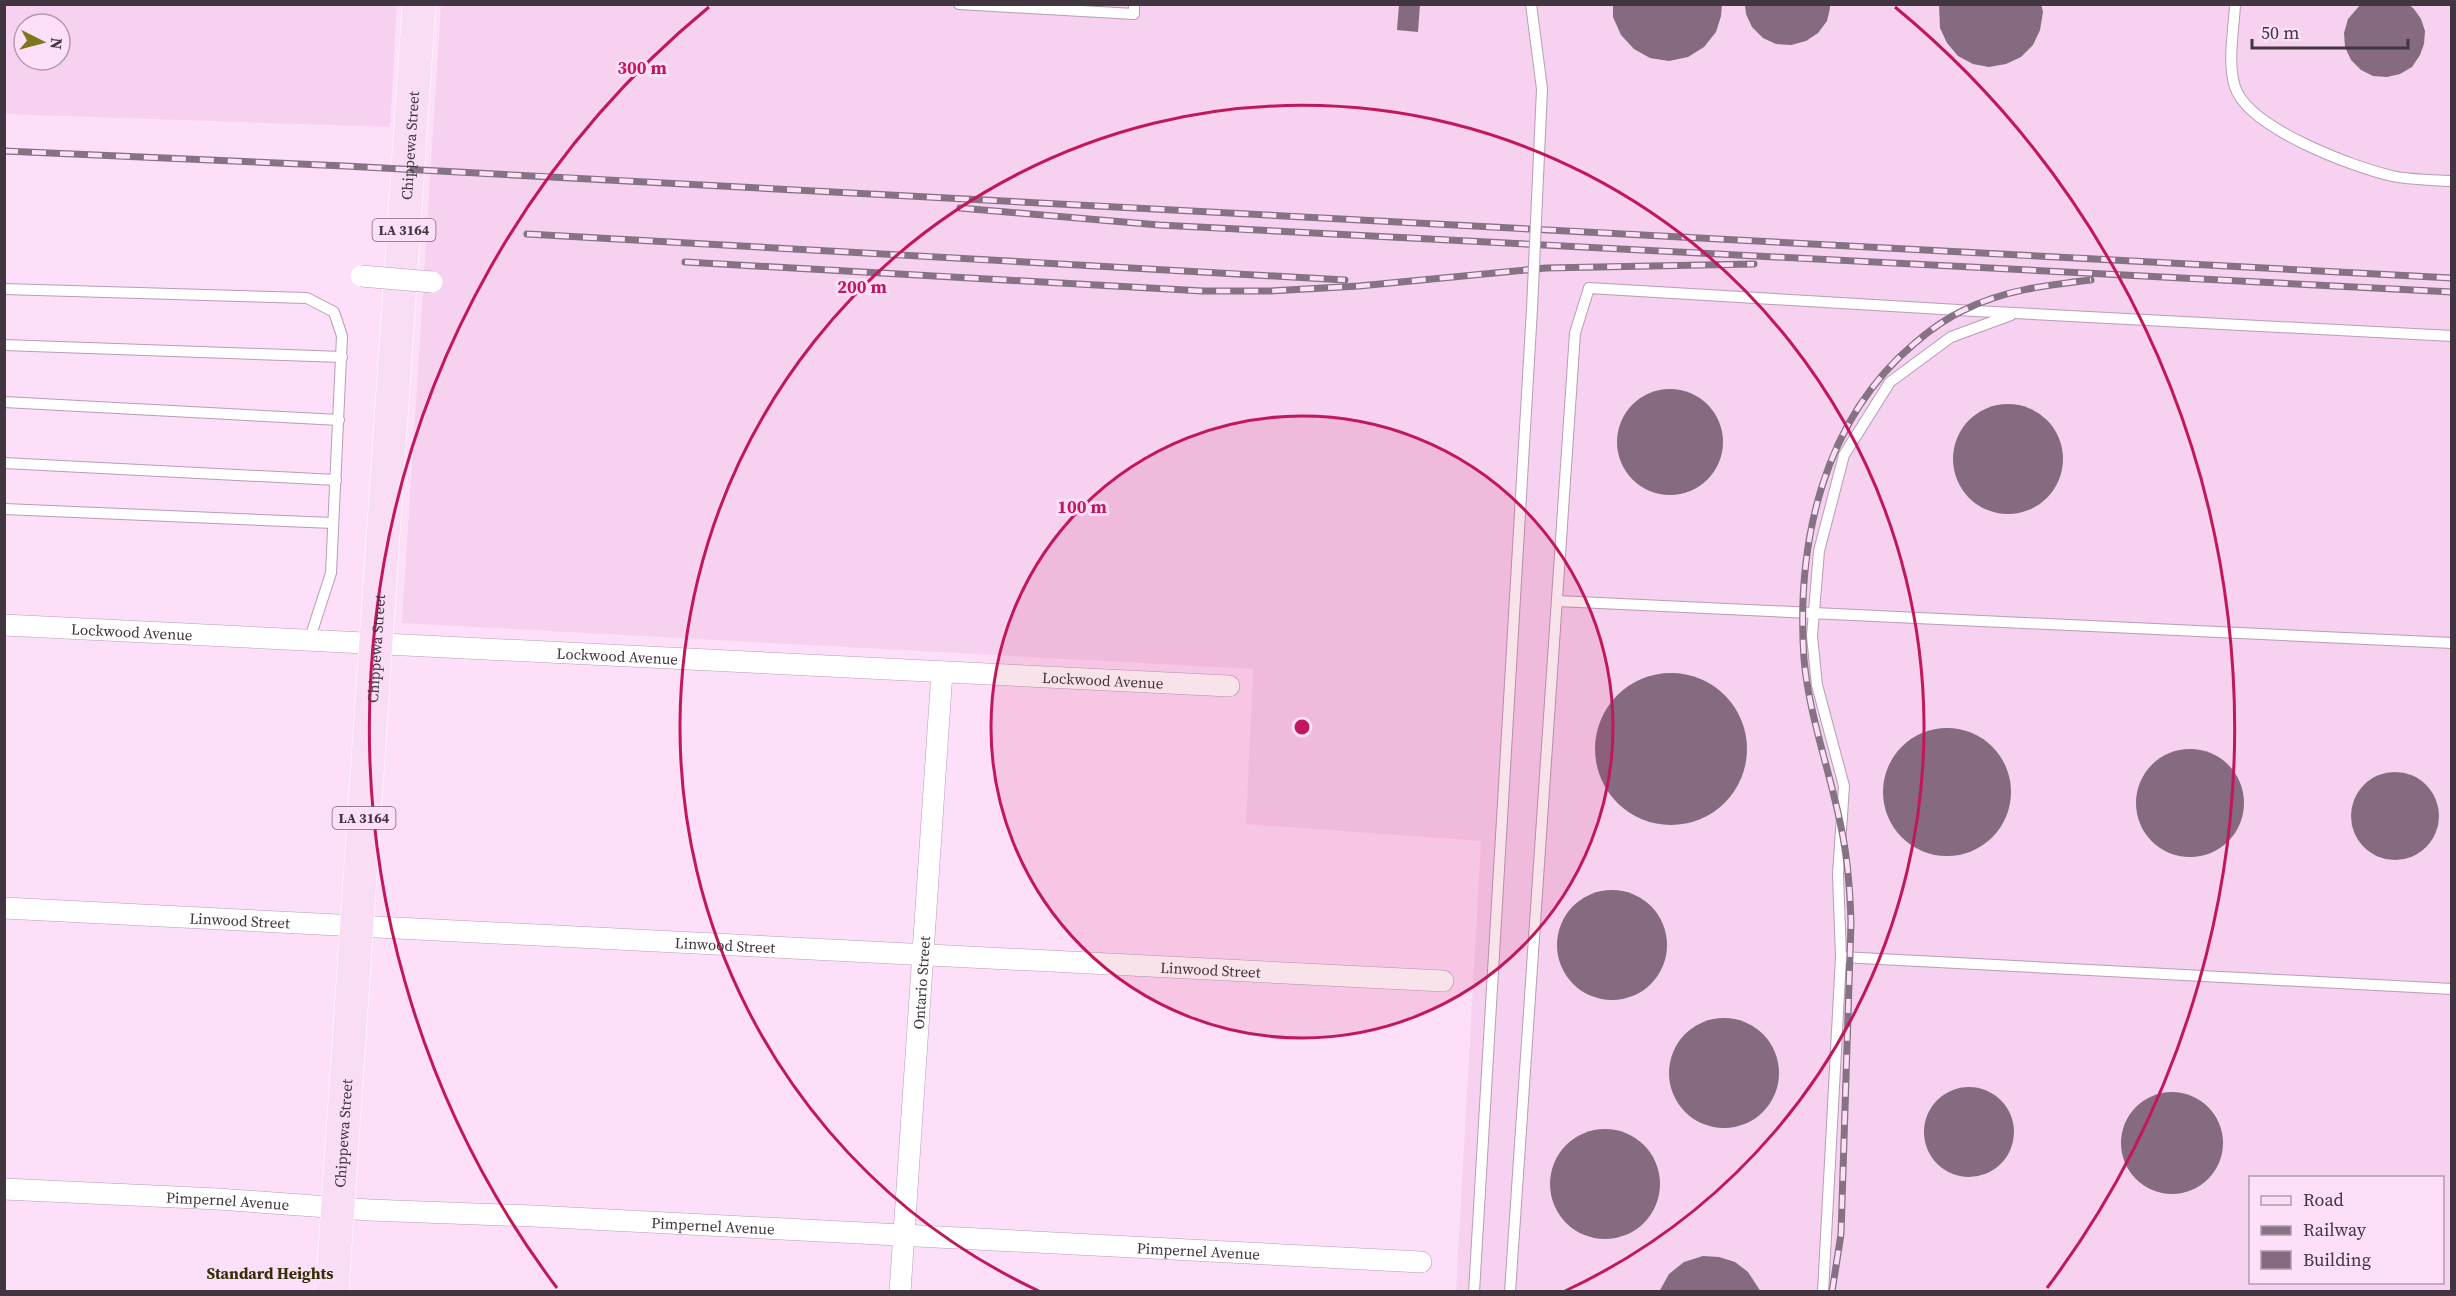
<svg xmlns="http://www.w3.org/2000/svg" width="2456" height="1296" font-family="'Source Serif 4',serif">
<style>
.built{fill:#f6d1f0;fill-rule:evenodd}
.building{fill:#856a80}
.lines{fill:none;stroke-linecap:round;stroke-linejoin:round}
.lane-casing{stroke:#b99cb4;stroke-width:12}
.street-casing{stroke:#b99cb4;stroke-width:22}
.primary-casing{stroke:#fff;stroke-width:34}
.lane{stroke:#fff;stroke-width:10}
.street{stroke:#fff;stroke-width:21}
.primary{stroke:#f8ddf4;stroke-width:33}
.rail-casing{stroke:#857282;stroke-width:7}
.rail{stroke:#fedff9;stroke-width:4.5;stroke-dasharray:14;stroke-linecap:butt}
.lane-bridge-casing{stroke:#b99cb4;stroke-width:12;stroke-linecap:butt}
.street-bridge-casing{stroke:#b99cb4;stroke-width:22;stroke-linecap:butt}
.lane-bridge{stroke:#fff;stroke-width:10}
.street-bridge{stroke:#fff;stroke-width:21}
.ring{fill:none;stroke:#c2185b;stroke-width:3}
.labels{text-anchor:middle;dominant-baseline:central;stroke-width:6;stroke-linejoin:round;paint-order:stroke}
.shield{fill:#fedff9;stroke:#7a6877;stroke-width:1.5}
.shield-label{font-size:14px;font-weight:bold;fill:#41353f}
.street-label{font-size:15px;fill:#41353f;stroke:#fedff9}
.neighbourhood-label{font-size:16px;font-weight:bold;fill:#322f03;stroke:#fedff9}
.centre{fill:#c2185b;stroke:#fedff9;stroke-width:3}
.ring-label{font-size:18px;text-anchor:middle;font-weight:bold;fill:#c2185b;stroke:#fedff9;stroke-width:6;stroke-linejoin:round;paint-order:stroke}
</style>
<rect width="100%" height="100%" fill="#fedff9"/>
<!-- built -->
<g class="built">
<path d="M 5,4 L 397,5 L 390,127 L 5,114 ZM 24,24 L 60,24 L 60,60 L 24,60 Z"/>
<path d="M 441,5 L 2451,5 L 2451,1291 L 1456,1291 L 1481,841 L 1246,824 L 1253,669 L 402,623 ZM 2250,1178 L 2442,1178 L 2442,1282 L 2250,1282 Z"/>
</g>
<!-- building -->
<g class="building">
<polygon points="1399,4 1420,4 1418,32 1397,30"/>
<polygon points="1613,4 1722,4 1721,16 1716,32 1704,47 1688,57 1669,61 1650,58 1634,49 1621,35 1613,17"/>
<polygon points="1939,4 2041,4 2043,12 2040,30 2033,45 2021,57 2006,64 1989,67 1973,64 1958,56 1947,43 1940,28"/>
<polygon points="2361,4 2408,4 2414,9 2421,19 2425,31 2424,44 2420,55 2412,67 2400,74 2387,77 2373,76 2361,70 2351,60 2345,47 2344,33 2348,19"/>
<polygon points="1745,5 1830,5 1830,8 1827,21 1818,33 1806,41 1791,45 1776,44 1763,38 1752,27 1746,14"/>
<circle cx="1670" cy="442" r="53"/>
<circle cx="2008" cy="459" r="55"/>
<circle cx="1671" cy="749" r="76"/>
<circle cx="1947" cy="792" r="64"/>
<circle cx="2190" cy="803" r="54"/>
<circle cx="2395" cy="816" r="44"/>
<circle cx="1612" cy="945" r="55"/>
<circle cx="1724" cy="1073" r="55"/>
<circle cx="1969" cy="1132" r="45"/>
<circle cx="2172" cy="1143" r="51"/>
<circle cx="1605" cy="1184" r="55"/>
<polygon points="1703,1256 1719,1257 1735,1262 1748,1272 1761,1292 1659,1292 1669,1274 1684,1262"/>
</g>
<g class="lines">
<defs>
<g id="lane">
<polyline points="959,4 1134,14 1134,4"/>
<path d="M 2235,4 C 2234,30 2227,62 2235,87 C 2248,128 2353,167 2392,176 C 2411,180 2432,180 2452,181"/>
<polyline points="4,289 307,298 334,312 342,336 331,573 309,641"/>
<polyline points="4,345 342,357"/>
<polyline points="4,402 339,420"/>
<polyline points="4,463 336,480"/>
<polyline points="4,509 333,523"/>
<polyline points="1557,601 2452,643"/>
<polyline points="1841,957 2452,989"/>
<polyline points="1474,1292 1503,802"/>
<polyline points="1510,1292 1575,333 1589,288 1975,311 2452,336"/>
<polyline points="1823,1292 1841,957 1838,874 1844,786 1817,685 1812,636 1819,551 1844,455 1890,382 1951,337 2011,315"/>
</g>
<g id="street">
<path id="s1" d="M 4,625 L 1229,686"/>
<path id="s2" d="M 4,908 L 1443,981"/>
<path id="s3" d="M 4,1189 L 218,1199 L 369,1210 L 533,1216 L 1421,1262"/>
<path id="s4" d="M 900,1292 L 942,672"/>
</g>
<g id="primary">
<path id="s5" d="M 332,1292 L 419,4"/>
</g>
</defs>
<!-- lane casing -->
<use href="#lane" class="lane-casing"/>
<!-- street casing -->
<use href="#street" class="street-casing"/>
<!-- primary casing -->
<use href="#primary" class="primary-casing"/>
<!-- lane -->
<use href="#lane" class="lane"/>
<!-- street -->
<use href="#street" class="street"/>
<!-- primary -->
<use href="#primary" class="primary"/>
<defs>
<g id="rail">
<polyline points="4,151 345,166 2452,278"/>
<polyline points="960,208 1159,225 2452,292"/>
<polyline points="527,234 1345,280"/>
<polyline points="685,262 1203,291 1270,291 1359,286 1546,268 1754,264"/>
<path d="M 1832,1292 L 1841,1234 L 1851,922 C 1850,890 1848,859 1841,827 C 1830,771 1809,716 1804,659 C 1796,543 1823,420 1915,343 C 1930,330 1947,318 1964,310 C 2004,290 2047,285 2091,280"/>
</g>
</defs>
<!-- rail casing -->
<use href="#rail" class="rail-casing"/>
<!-- rail -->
<use href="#rail" class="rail"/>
<defs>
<polyline id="lane-bridge" points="1503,802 1532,309 1542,89 1531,4"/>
<polyline id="street-bridge" points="361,276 432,282"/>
</defs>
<!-- lane-bridge casing -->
<use href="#lane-bridge" class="lane-bridge-casing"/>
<!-- street-bridge casing -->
<use href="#street-bridge" class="street-bridge-casing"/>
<!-- lane-bridge -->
<use href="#lane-bridge" class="lane-bridge"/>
<!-- street-bridge -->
<use href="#street-bridge" class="street-bridge"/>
</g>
<!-- distance rings -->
<circle cx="1302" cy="727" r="311" fill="#c2185b" fill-opacity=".12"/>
<g class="ring">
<circle cx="1302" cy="727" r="311"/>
<path d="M1039 1291A622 622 0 1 1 1565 1291"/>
<path d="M557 1288A933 933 0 0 1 709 7M1895 7A933 933 0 0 1 2047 1288"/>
</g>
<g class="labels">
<!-- shield labels -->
<g class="shield">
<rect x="372.5" y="219" width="63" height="22" rx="4.5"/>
<rect x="332.5" y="807" width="63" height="22" rx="4.5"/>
</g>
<g class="shield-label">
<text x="404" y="230">LA 3164</text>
<text x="364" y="818">LA 3164</text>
</g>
<!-- street labels -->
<g class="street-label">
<text stroke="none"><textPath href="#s5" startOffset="1149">Chippewa Street</textPath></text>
<text stroke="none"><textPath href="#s1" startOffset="128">Lockwood Avenue</textPath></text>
<text stroke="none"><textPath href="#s5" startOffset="645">Chippewa Street</textPath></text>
<text stroke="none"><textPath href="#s1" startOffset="614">Lockwood Avenue</textPath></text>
<text stroke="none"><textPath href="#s1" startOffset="1100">Lockwood Avenue</textPath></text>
<text stroke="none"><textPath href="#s2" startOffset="236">Linwood Street</textPath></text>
<text stroke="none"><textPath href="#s2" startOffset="722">Linwood Street</textPath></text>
<text stroke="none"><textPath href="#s2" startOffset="1208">Linwood Street</textPath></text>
<text stroke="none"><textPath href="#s4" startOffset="310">Ontario Street</textPath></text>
<text stroke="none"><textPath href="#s5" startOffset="159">Chippewa Street</textPath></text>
<text stroke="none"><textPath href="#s3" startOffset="224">Pimpernel Avenue</textPath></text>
<text stroke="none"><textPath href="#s3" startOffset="710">Pimpernel Avenue</textPath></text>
<text stroke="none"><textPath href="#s3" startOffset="1196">Pimpernel Avenue</textPath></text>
</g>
<!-- neighbourhood labels -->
<g class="neighbourhood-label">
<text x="270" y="1273">Standard Heights</text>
</g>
</g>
<circle cx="1302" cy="727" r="9" class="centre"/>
<g class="ring-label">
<text x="642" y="74">300 m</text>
<text x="862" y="293">200 m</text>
<text x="1082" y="513">100 m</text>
</g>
<!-- border -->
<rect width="2456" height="1296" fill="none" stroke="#41353f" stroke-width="12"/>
<!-- legend -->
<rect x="2249" y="1176" width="195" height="108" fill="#fedff9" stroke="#b29baf" stroke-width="1.5"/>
<rect x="2261" y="1196" width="30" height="9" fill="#f8ddf4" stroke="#b29baf" stroke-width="1.5"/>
<text x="2303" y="1206" font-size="18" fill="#41353f">Road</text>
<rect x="2261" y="1226" width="30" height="9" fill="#857282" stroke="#b29baf" stroke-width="1.5"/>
<text x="2303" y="1236" font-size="18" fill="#41353f">Railway</text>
<rect x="2261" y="1251" width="30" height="18" fill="#856a80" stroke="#b29baf" stroke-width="1.5"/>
<text x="2303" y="1266" font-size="18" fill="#41353f">Building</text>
<!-- north arrow -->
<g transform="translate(42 42) rotate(96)"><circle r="28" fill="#fedff9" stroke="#b29baf" stroke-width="1.5"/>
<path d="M0-4.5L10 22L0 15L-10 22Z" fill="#7e771b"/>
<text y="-9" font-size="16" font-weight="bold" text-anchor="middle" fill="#41353f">N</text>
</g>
<!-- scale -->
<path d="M2252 39v9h156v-9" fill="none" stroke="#41353f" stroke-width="3"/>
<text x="2261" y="39" font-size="18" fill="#41353f" stroke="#fedff9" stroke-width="4.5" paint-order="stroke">50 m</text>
</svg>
